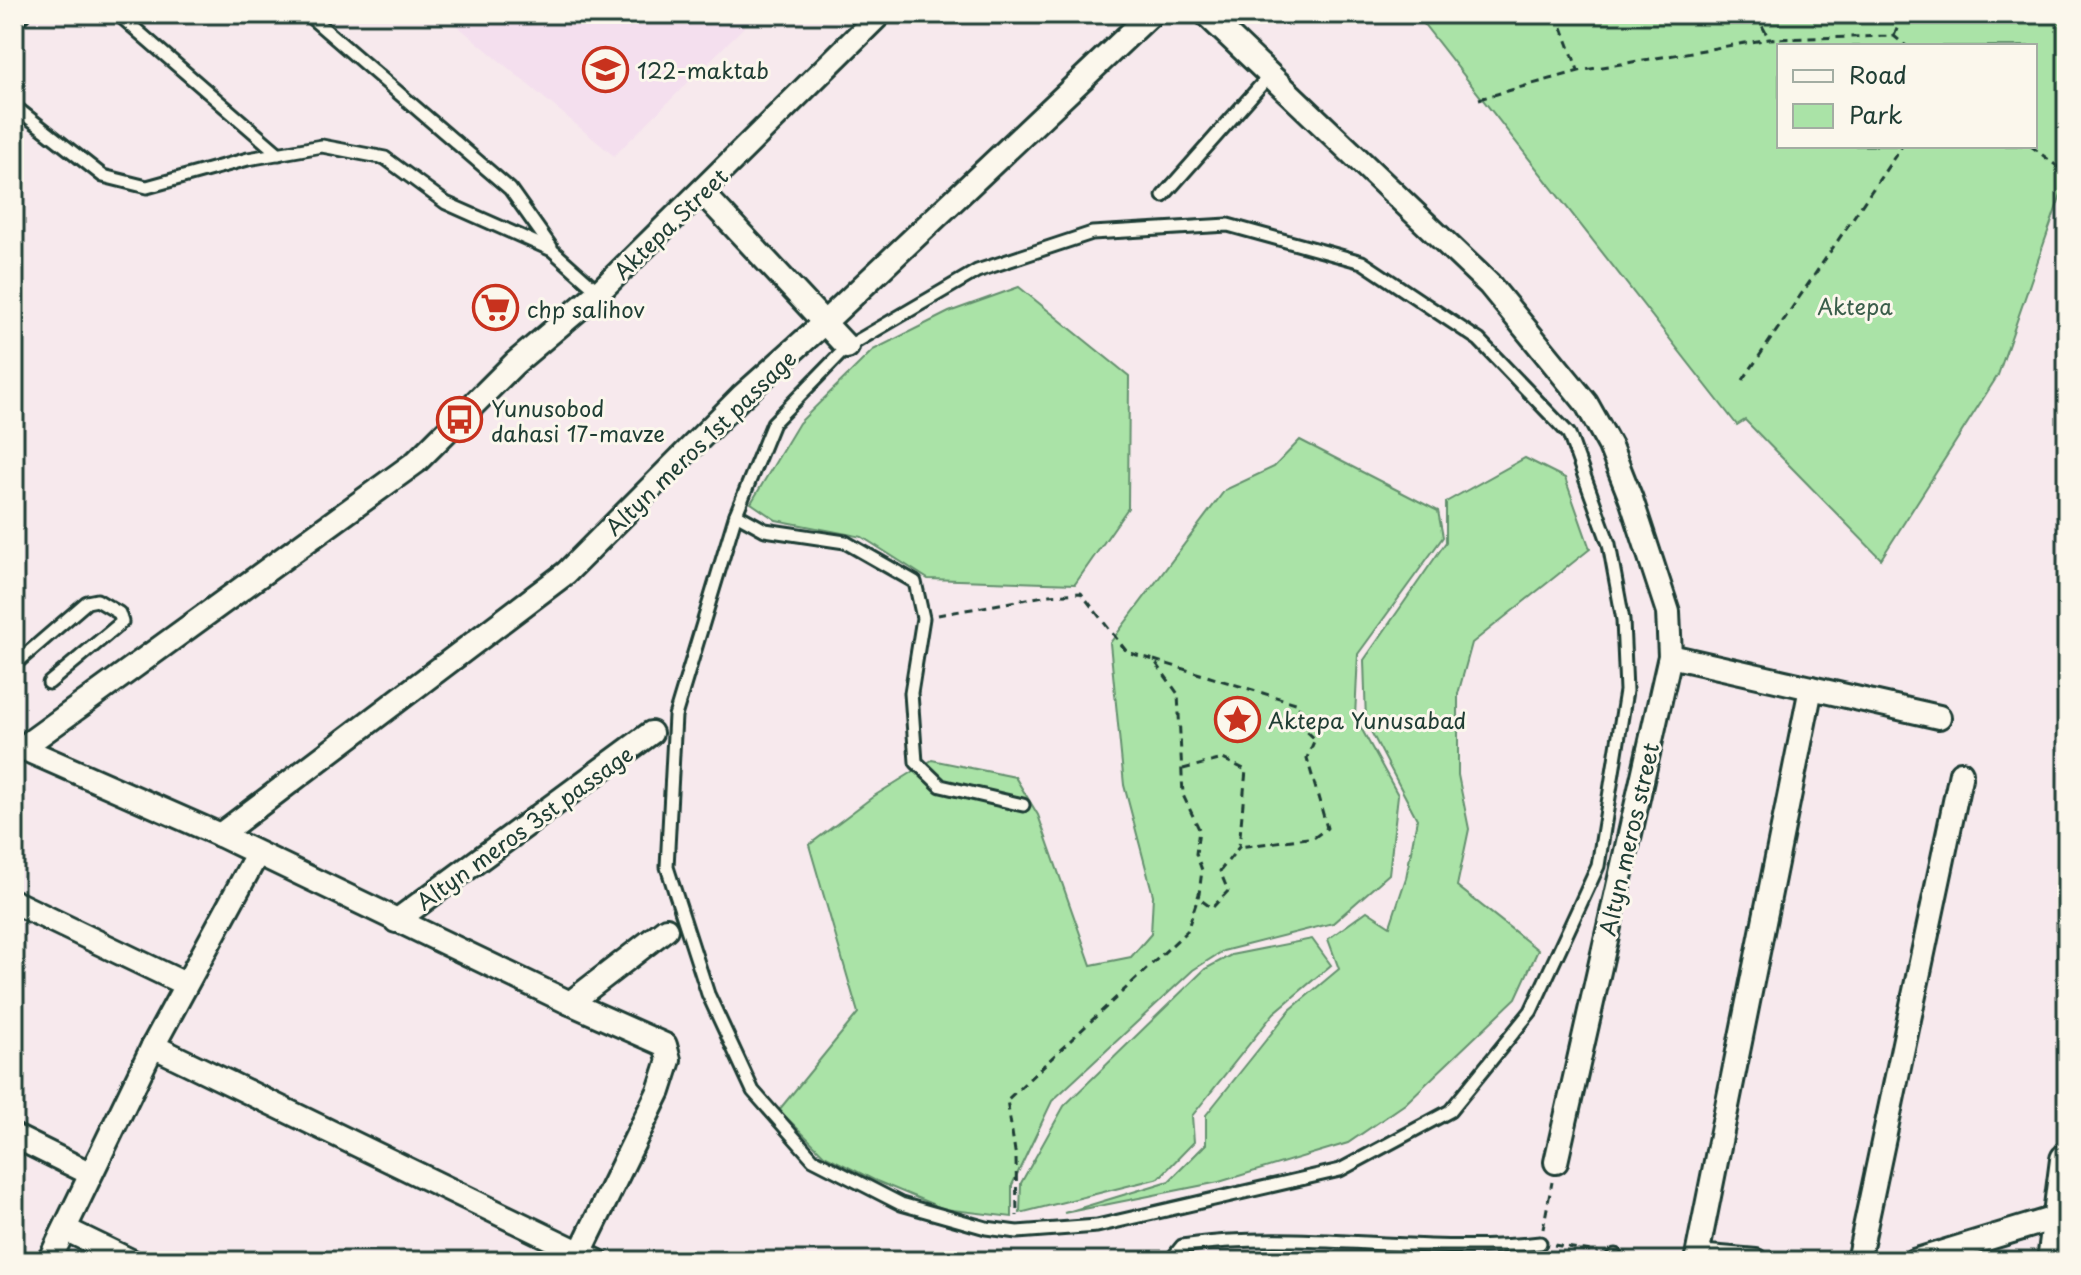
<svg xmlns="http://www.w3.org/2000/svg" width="2081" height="1275" font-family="'Playpen Sans',sans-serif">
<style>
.built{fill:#f4dfee}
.green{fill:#aae3a7;stroke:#64906e;stroke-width:2;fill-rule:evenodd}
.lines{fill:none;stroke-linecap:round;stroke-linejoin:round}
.lane-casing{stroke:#1f3d34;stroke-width:17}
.street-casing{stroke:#1f3d34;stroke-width:28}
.secondary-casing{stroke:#1f3d34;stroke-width:38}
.path{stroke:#1f3d34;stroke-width:3;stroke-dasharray:8 6;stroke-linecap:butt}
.lane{stroke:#fbf7ec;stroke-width:11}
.street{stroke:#fbf7ec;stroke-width:22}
.secondary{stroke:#fbf7ec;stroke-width:32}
.labels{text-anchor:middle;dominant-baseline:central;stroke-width:6;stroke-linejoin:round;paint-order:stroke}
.poi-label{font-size:22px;fill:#1f3d34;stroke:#fbf7ec;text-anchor:start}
.street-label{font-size:22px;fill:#1f3d34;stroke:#fbf7ec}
.park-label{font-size:22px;fill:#3b5e4b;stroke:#fbf7ec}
</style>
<rect width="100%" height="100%" fill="#f7e9ed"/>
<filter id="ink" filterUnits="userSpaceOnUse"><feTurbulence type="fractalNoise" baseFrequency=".0125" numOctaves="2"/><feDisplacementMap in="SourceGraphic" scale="16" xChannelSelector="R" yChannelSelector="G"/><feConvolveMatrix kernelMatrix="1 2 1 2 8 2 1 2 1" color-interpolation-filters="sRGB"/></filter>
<g filter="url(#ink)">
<!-- built -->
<polygon class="built" points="443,14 757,14 614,156"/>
<!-- green -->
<g class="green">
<path d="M 1416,14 L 2067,14 L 2062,21 L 2067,55 L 2067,177 L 1998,375 L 1881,559 L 1745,420 L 1737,425 ZM 1779,46 L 2035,46 L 2035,146 L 1779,146 Z"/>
<polygon points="1019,287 1129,376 1128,508 1075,584 928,579 862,537 776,520 751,503 799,423 873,350 949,312"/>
<polygon points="1300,440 1438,511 1443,537 1358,654 1355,717 1398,795 1389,874 1333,923 1223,951 1193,970 1052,1101 1012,1185 1012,1217 944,1209 874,1180 824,1155 779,1110 858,1013 809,845 874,796 932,760 1015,777 1038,815 1091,965 1131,957 1151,934 1153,895 1124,785 1110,643 1225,490 1274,467"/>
<polygon points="1525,458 1565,478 1590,549 1472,643 1458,694 1458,775 1469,829 1457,886 1538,950 1516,998 1405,1104 1348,1143 1219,1182 1064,1213 1169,1181 1206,1144 1206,1115 1290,1010 1339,969 1328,939 1367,911 1390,926 1406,878 1417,819 1366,722 1364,660 1446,542 1446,502"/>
<polygon points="1312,939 1331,965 1274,1013 1192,1116 1194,1142 1159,1178 1020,1213 1021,1183 1064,1106 1205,969 1231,955"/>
</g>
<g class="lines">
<defs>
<g id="lane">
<polyline points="118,14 279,154"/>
<polyline points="307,14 510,189 551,247"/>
<polyline points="14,25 24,14"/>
<polyline points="14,106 103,176 147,187 248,159 322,146 385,158 446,203 552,250 599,292"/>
<polyline points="1163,196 1269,76"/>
<polygon points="1228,225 1362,262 1479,340 1569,434 1609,544 1623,620 1626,691 1598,866 1531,1011 1450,1111 1340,1170 1097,1226 1017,1232 986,1228 901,1204 813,1159 753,1091 708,994 667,867 675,716 736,514 773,423 847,347 977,271 1092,233"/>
<polyline points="736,514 765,530 845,542 915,582 923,618 911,693 916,762 941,786 1023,805"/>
<polyline points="14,665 87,602 97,600 119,613 122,622 49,683"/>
<path d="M 1170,1261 L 1182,1246 C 1300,1228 1421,1256 1540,1243"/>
<polyline points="1609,1261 1615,1255"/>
</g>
<g id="street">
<polyline points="1206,14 1489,284 1586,403 1610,446 1631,499 1668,612 1670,656 1556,1162"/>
<polyline points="702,192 847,347"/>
<polyline points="1670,656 1939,717"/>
<polyline points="14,743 22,748 416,462 515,363 599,292 880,14"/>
<polyline points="22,748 220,835 570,1003 666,929"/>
<polyline points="220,835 566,573 741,397 826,321 1151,14"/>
<polyline points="14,902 185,984"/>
<polyline points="396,921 651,733"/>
<polyline points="570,1003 665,1045 669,1060 659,1091 576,1261"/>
<polyline points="153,1046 597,1261"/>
<polyline points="14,1136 89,1173"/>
<polyline points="65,1229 131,1261"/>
<polyline points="49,1261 153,1046 256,856"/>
<polyline points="1756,1261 1697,1256 1811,688"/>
<polyline points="1858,1261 1961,773"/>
<polyline points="1914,1261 2058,1217 2066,1205"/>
</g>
<polyline id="secondary" points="2054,1261 2067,1160"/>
</defs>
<!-- lane casing -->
<use href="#lane" class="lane-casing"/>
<!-- street casing -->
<use href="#street" class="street-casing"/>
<!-- secondary casing -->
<use href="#secondary" class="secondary-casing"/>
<!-- path -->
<g class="path">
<polyline points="1557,14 1578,70"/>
<polyline points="1756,14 1769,39"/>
<polyline points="1894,36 1903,14"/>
<polyline points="1479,99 1579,71 1769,39 1894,36 1906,46"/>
<polyline points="2031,146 2067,174"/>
<polyline points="1743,380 1902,146"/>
<polyline points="938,615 1050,595 1081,593 1127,652 1154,660 1178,694 1183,795 1199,829 1196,854 1202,870 1199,894 1187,931 1007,1100 1016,1158 1017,1216"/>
<polyline points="1154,660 1299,704 1302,727 1315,739 1307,758 1327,828 1315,837 1239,847"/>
<polyline points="1183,769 1223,759 1246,770 1239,847 1220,871 1228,891 1212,908 1198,898"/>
<polyline points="1543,1229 1552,1182"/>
<polyline points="1554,1245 1598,1252"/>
<polyline points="1629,1256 1661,1261 1677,1259"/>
</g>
<!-- lane -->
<use href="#lane" class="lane"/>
<!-- street -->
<use href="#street" class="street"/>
<!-- secondary -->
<use href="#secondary" class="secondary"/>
</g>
</g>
<!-- icons -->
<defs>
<symbol id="school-ring" viewBox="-11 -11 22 22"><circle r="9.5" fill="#fbf7ec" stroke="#c8321e" stroke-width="1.5"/><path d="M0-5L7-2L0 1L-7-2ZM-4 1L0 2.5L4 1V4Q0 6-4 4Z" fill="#c8321e"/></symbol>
<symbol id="supermarket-ring" viewBox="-11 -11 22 22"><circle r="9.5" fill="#fbf7ec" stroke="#c8321e" stroke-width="1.5"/><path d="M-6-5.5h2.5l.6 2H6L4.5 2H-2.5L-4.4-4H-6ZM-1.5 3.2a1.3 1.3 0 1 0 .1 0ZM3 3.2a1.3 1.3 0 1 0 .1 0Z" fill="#c8321e"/></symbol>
<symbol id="bus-ring" viewBox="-11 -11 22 22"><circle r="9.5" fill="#fbf7ec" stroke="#c8321e" stroke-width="1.5"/><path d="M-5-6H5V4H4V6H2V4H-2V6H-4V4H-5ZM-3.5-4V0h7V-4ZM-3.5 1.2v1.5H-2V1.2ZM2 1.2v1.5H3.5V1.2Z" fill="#c8321e"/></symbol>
<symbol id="sight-ring" viewBox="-11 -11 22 22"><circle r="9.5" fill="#fbf7ec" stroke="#c8321e" stroke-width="1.5"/><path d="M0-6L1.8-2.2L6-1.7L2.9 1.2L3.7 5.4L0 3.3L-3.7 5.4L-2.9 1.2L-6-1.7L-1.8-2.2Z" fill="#c8321e"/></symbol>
</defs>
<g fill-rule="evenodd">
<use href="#school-ring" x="580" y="44" width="51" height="51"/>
<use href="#supermarket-ring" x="470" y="282" width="51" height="51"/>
<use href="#bus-ring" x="434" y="394" width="51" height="51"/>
<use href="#sight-ring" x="1212" y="694" width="51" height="51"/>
</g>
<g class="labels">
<!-- poi labels -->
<g class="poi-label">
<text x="637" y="69">122-maktab</text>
<text x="527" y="308">chp salihov</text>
<text x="491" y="407">Yunusobod<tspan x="491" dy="25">dahasi 17-mavze</tspan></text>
<text x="1268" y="719">Aktepa Yunusabad</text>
</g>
<!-- street labels -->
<g class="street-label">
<text transform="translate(670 223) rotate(-44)">Aktepa Street</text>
<text transform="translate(700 442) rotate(-44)">Altyn meros 1st passage</text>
<text transform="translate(524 827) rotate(-36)">Altyn meros 3st passage</text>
<text transform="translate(1628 839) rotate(-77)">Altyn meros street</text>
</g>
<!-- park labels -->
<g class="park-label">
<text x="1855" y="305">Aktepa</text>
</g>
</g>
<!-- margin -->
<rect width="2081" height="1275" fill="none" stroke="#fbf7ec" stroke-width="48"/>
<rect x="24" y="24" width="2033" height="1227" fill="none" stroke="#1f3d34" stroke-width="3" filter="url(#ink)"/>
<!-- legend -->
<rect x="1777" y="44" width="260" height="104" fill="#fbf7ec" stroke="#a3ada2" stroke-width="2"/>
<rect x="1793" y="70" width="40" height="12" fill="#fbf7ec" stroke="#a3ada2" stroke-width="2"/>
<text x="1849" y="84" font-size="24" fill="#1f3d34">Road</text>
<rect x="1793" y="104" width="40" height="24" fill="#aae3a7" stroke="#a3ada2" stroke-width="2"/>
<text x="1849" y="124" font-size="24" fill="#1f3d34">Park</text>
</svg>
